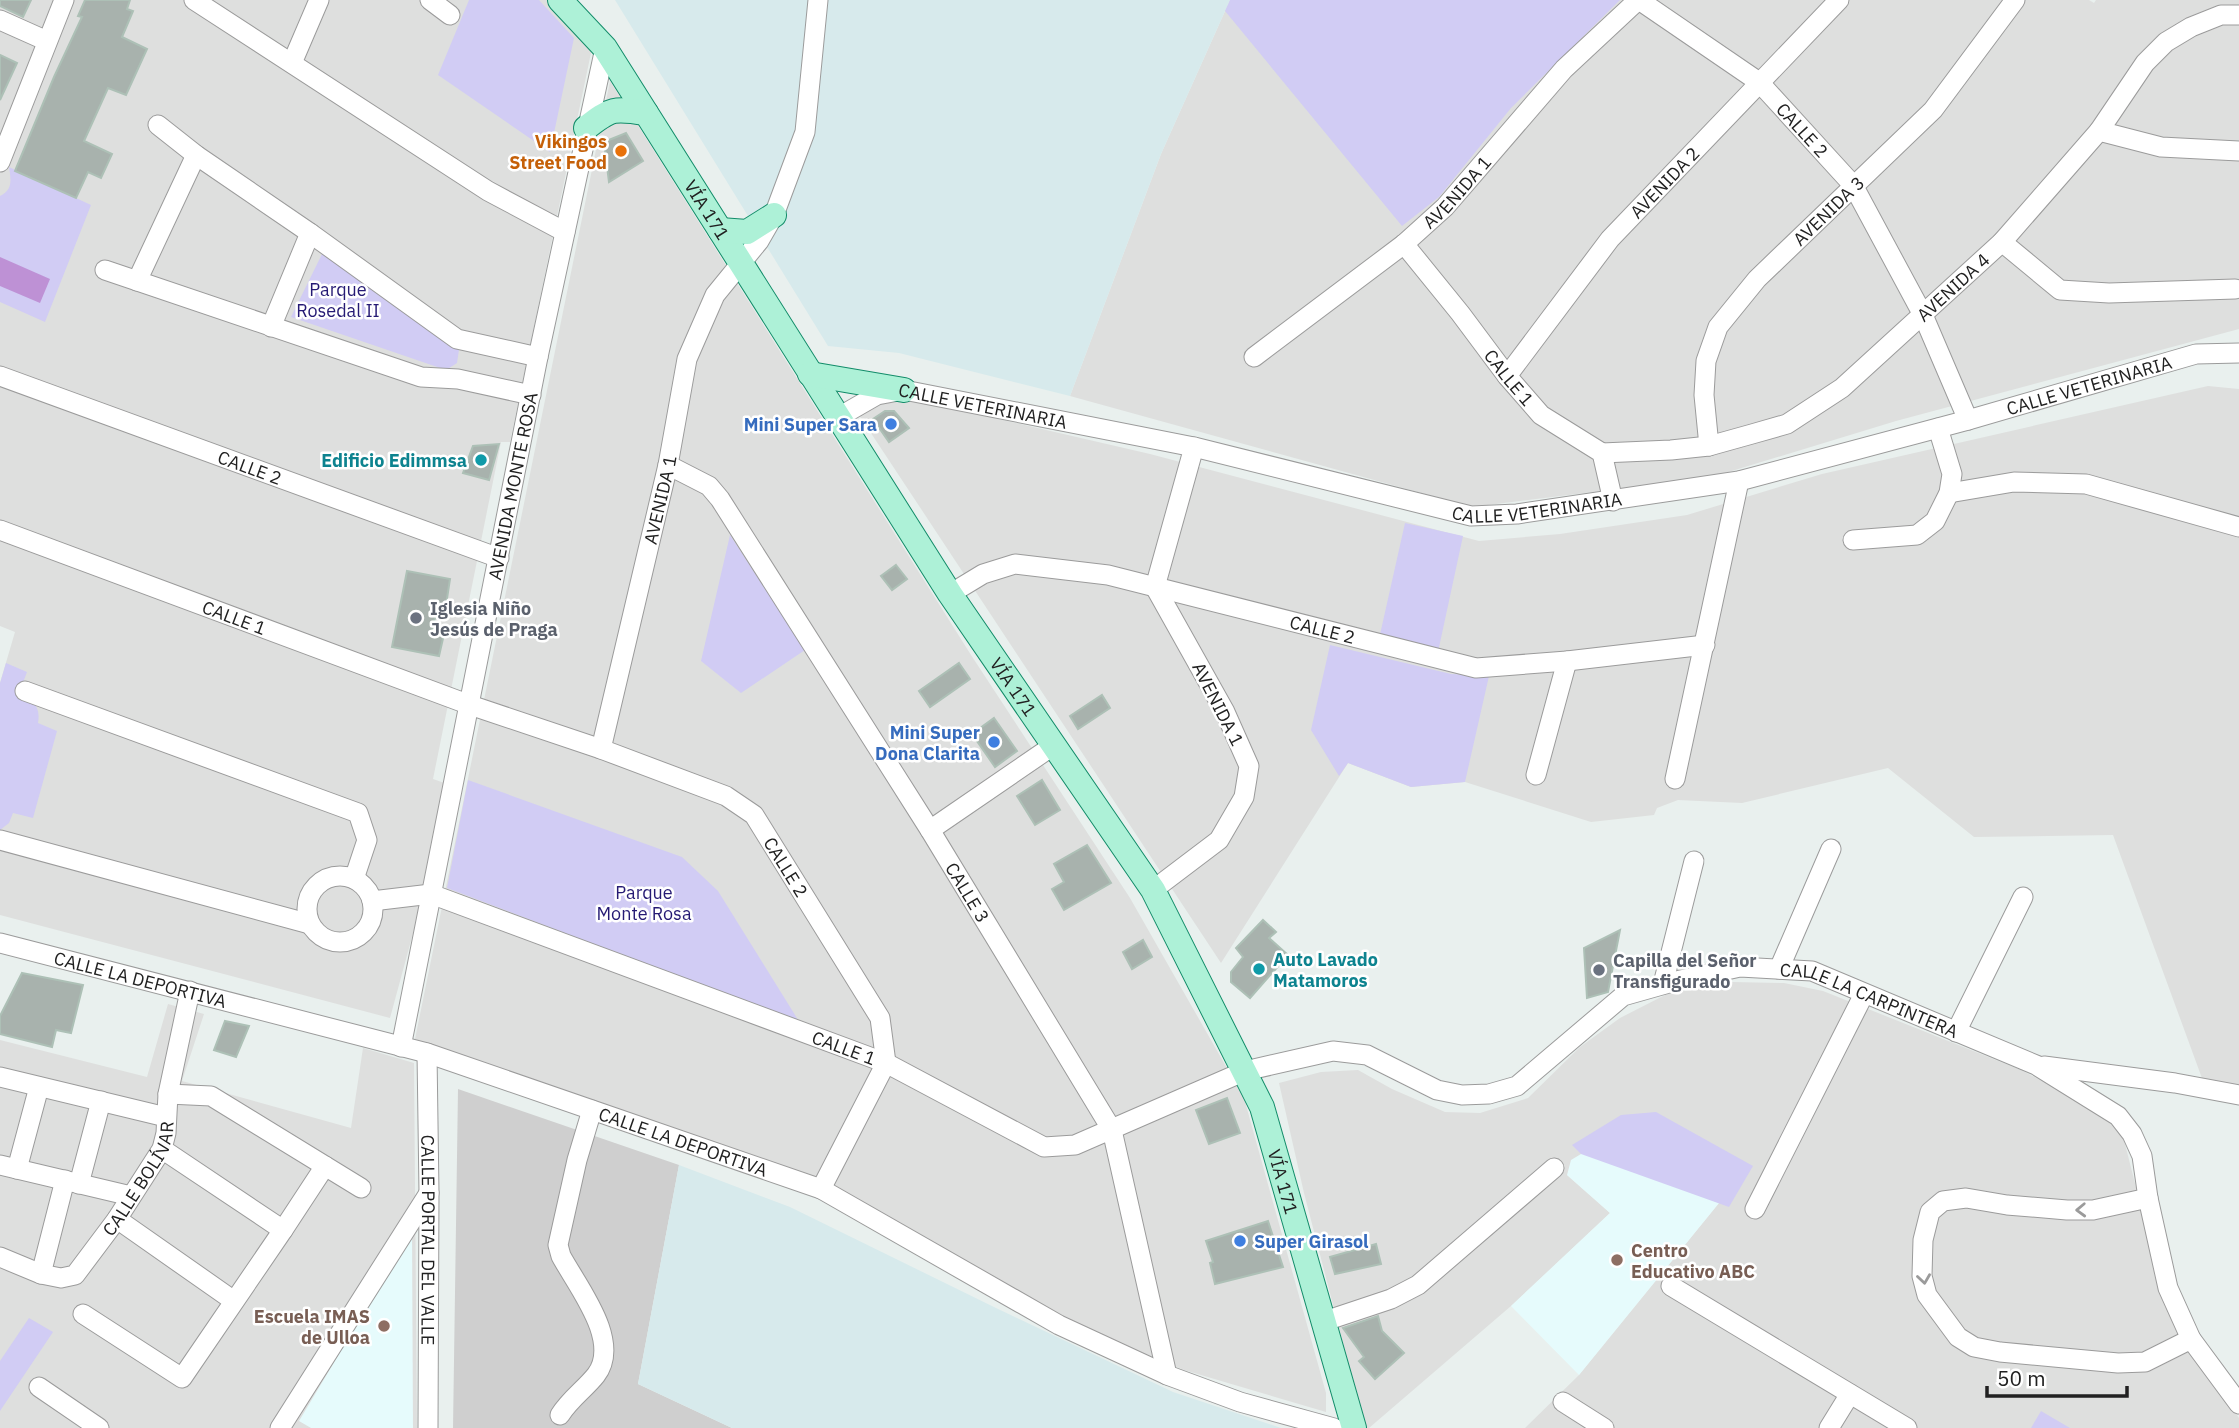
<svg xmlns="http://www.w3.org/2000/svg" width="2239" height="1428" font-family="'IBM Plex Sans',sans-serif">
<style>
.residential{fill:#dedfde}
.education{fill:#e6fbfc}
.religious{fill:#cfcfcf}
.farmland{fill:#d7eaec}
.park{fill:#d1ccf4}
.pitch{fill:#be91d5}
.building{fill:#a8b2ad;stroke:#adc0b6;stroke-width:2}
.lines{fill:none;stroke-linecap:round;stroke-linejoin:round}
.minor-casing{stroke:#9b9b9b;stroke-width:21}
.major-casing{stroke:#128c69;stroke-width:26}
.minor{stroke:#fff;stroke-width:19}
.major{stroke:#adf1d7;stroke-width:24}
.oneway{stroke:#9b9b9b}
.food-dot{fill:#e8710a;stroke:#fff;stroke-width:2.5}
.shop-dot{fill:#3f7fe0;stroke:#fff;stroke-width:2.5}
.culture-dot{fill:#0f9aa8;stroke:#fff;stroke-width:2.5}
.worship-dot{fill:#6b7280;stroke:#fff;stroke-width:2.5}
.education-dot{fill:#8d6e63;stroke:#fff;stroke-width:2.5}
.labels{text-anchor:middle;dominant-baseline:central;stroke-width:5;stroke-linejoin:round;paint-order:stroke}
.street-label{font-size:18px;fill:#212121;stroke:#fff}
.food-label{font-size:18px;font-weight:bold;fill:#c56008;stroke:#fff;text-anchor:end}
.park-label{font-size:18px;fill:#251a74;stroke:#fff}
.shop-label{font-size:18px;font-weight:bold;fill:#366cbe;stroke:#fff;text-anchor:end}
.culture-label{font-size:18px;font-weight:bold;fill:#0d838f;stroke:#fff;text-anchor:end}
.worship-label{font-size:18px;font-weight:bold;fill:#5b616d;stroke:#fff;text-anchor:start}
.education-label{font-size:18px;font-weight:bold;fill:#785e54;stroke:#fff;text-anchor:start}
</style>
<rect width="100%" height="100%" fill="#e9f0ee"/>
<!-- residential -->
<g class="residential">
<polygon points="0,0 549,0 592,48 510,442 501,442 433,779 453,786 390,1018 0,915 0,683 15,632 0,626"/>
<polygon points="1230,0 2089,0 2094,3 2096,0 2239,0 2239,329 1896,421 1722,474 1609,490 1472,507 1070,396 1161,154"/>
<polygon points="610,81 971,655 1130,898 1244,1098 1326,1393 1326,1412 1184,1370 1054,1316 820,1184 415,1039"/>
<polygon points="2208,386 2239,389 2239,1092 2203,1081 2113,835 1974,837 1888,768 1742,803 1678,800 1657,808 1654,815 1591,822 1465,782 1411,787 1348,763 1221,963 859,415 877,403 920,401 1150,454 1479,541 1560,534 1687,515 1822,474"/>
<polygon points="1732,982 1784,983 1823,991 2021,1070 2075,1098 2108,1121 2124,1140 2143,1215 2155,1277 2177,1325 2239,1418 2239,1428 1525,1428 1579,1375 1719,1203 1567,1175 1610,1213 1511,1306 1369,1428 1365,1428 1304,1193 1279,1083 1321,1072 1358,1070 1392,1089 1445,1112 1480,1113 1528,1098 1580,1047 1620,1018 1667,994"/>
<polygon points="168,1004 204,1014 182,1081 351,1128 363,1048 414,1063 417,1428 0,1428 0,1040 147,1077"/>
</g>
<!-- education -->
<g class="education">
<polygon points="1581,1154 1593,1154 1719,1203 1579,1375 1511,1306 1610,1213 1567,1175 1571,1160"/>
<polygon points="412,1232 413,1428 311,1428 299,1421"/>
</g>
<!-- religious -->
<polygon class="religious" points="458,1089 679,1165 638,1384 732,1428 453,1428"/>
<!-- farmland -->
<g class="farmland">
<polygon points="615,0 1230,0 1161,154 1070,396 899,353 828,346"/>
<polygon points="679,1165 790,1207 996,1308 1173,1392 1281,1428 732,1428 638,1384"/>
</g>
<!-- park -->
<g class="park">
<polygon points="469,0 539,0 574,38 550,152 438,75"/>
<polygon points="1230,0 1620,0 1511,108 1439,197 1402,226 1225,11"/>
<path d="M 9,167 L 91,205 L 45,322 L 0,302 L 0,196 C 13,190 11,180 9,167 Z"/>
<polygon points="323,252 460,343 457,363 446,370 291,317"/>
<polygon points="1405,523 1463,536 1438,652 1379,639"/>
<polygon points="730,535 805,650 741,693 701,661"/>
<polygon points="1330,645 1451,674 1489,676 1465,782 1411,787 1348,763 1339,776 1311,730"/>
<path d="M 6,663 L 27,672 L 19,693 C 33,701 41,706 38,723 L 57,731 L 33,818 L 13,813 L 9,823 L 0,830 L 0,683 Z"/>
<polygon points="468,780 682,857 718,891 800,1023 447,888"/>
<polygon points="1656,1112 1753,1166 1729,1207 1581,1154 1572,1145 1621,1115"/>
<polygon points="29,1318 53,1332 0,1411 0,1361"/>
<polygon points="2041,1411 2070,1428 2031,1428"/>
</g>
<!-- pitch -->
<polygon class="pitch" points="0,257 50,279 40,303 0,286"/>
<!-- building -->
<g class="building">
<polygon points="0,0 31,0 23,17 0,6"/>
<polygon points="85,0 130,0 127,9 133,11 122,37 147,49 126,95 108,88 84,141 112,154 101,178 88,172 76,198 15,171 54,77 82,17 78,16"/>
<polygon points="0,55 17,63 0,100"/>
<polygon points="626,133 643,161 609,182 604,142"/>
<polygon points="885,411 894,411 909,428 889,442 873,419"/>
<polygon points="499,444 489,480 463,473 473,446"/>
<polygon points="896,565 907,579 892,590 881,576"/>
<polygon points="407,571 450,579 446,605 438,603 432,632 444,634 439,656 392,647"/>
<polygon points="959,663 970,679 930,707 919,691"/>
<polygon points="1102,695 1110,708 1078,729 1070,716"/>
<polygon points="994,718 1017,751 995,767 972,734"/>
<polygon points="1042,780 1060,810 1035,825 1017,796"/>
<polygon points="1087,845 1111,883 1064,910 1052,889 1064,882 1054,864"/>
<polygon points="1263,920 1276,932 1269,938 1288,955 1250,998 1231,982 1231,972 1243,957 1236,948"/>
<polygon points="1620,930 1608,992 1587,998 1584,948"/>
<polygon points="1143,940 1152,957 1132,969 1123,952"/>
<polygon points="22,973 83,985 71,1033 56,1030 52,1047 0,1034 0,1016"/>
<polygon points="225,1021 249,1026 236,1057 214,1050"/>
<polygon points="1227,1098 1240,1133 1209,1144 1196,1110"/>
<polygon points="1268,1221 1283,1267 1215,1284 1210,1263 1213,1262 1206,1241"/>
<polygon points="1376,1244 1381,1264 1335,1274 1330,1257"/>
<polygon points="1378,1316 1382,1331 1404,1353 1375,1379 1359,1361 1364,1357 1343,1328"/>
</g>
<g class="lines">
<defs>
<g id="minor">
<polyline points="194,0 488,191 565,232"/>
<polyline points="430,0 450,15"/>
<path id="s1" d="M 1639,0 L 1759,82 L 1853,185 L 1923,315 L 1968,420"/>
<polyline points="0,20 47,41"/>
<polyline points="292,63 319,0"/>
<polyline points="158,125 196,155 310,233 457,339 538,357"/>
<polyline points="2099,131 2161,147 2239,151"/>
<polyline points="0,162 64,0"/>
<polyline points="2002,242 2060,290 2109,293 2235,289"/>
<path id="s2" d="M 1404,244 L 1460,313 L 1507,376 L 1541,415 L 1602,453 L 1613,501"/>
<polyline points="105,270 421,377 458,379 531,395"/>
<polyline points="137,281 196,155"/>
<polyline points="271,327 310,233"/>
<path id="s3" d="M 1254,357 L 1404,244 L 1445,207 L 1564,69 L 1638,0"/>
<path id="s4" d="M 0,376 L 499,558"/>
<path id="s5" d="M 1507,376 L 1610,239 L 1839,0"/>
<path id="s6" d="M 837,418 L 877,395 L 904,390 L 1194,447 L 1471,516 L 1517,514 L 1739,481 L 1968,420 L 2196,354 L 2239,353"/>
<path id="s7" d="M 1709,446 L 1704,395 L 1706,361 L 1718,327 L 1757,279 L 1933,110 L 2015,0"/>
<path id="s8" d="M 1602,453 L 1671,450 L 1709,446 L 1752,434 L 1787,424 L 1842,388 L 2002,242 L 2099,131 L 2145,63 L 2166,42 L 2191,27 L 2221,15 L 2239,15"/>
<path id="s9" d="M 668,465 L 709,486 L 720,499 L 930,830 L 1112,1130 L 1167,1375"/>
<polyline points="1949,493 2014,482 2086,484 2239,527"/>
<path id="s10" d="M 0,530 L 470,705 L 601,749 L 726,796 L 754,815 L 880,1018 L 886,1063 L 821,1189"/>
<polyline points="1853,540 1917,535 1935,521 1949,493 1952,474 1938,428"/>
<path id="s11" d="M 950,594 L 983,574 L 1015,564 L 1108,575 L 1476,668 L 1567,661 L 1705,645"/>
<polyline points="25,691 358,813 367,840 354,879"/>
<path id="s12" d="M 601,749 L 668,465 L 687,359 L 715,295 L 759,241 L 774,215 L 805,132 L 818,0"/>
<polyline points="1536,775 1567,661"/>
<polyline points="1675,779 1739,481"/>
<polyline points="930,830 1054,745"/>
<polyline points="0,840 310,924"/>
<circle cx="340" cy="909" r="33"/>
<polyline points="1153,890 1219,840 1244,797 1249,766 1225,712 1155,587 1194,447"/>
<path id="s13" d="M 372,901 L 431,894 L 886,1063 L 1044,1147 L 1075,1145 L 1245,1071 L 1333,1051 L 1367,1055 L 1437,1090 L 1462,1095 L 1489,1094 L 1517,1086 L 1623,996 L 1676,981 L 1740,967 L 1812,971 L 2036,1065 L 2118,1116 L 2132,1134 L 2142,1156 L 2148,1198 L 2168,1288 L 2191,1339 L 2239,1404"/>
<path id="s14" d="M 0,943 L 427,1053 L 821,1189 L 1059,1325 L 1167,1375 L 1240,1402 L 1334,1428"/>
<polyline points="1779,969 1831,849"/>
<polyline points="1663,984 1694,861"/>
<polyline points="1956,1032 2023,897"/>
<path id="s15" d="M 401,1047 L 538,357 L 605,48"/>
<path id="s16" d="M 427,1053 L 429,1193 L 428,1428"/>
<polyline points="2044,1066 2175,1083 2239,1095"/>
<polyline points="0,1077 166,1117"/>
<polyline points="168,1094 211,1096 361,1188"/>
<polyline points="0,1165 131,1196"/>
<polyline points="17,1169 39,1087"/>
<polyline points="79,1184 101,1101"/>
<polyline points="2148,1198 2093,1210 2067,1210 2007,1205 1966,1198 1943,1201 1930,1212 1923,1240 1922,1276 1927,1295 1958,1337 1974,1347 2000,1352 2118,1363 2145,1362 2191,1339"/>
<polyline points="1755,1209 1864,994"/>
<polyline points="117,1219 234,1301"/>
<polyline points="283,1230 325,1166"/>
<path id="s17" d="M 0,1257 L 41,1274 L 61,1278 L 75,1275 L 117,1219 L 162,1149 L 166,1133 L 168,1094 L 190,991"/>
<polyline points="41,1274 65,1180"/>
<polyline points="1671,1286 1907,1428"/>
<polyline points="83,1314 182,1378 283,1230 162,1149"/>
<polyline points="1325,1321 1391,1299 1418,1285 1554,1168"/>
<polyline points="39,1387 99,1428"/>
<polyline points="1563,1402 1604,1428"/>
<path d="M 560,1415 C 570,1399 585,1389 596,1375 C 622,1341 577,1286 561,1256 L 558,1245 L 577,1160 L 592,1110"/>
<polyline points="280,1428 429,1193"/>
<polyline points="1829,1428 1850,1394"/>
</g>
<g id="major">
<path id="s18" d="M 560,0 L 605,48 L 950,594 L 1153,890 L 1262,1107 L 1354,1428"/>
<path d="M 586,128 C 611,108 614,108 646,113"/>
<polyline points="720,230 747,232 774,215"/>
<polyline points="810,374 904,390"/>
</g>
</defs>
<!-- minor casing -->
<use href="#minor" class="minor-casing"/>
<!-- major casing -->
<use href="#major" class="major-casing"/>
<!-- minor -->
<use href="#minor" class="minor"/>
<!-- major -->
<use href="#major" class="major"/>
</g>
<!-- one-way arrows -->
<defs><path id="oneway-chevron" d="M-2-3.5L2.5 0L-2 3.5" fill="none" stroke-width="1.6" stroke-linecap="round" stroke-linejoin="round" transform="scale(1.75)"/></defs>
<g class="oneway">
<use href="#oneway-chevron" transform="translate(2081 1210) rotate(178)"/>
<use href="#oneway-chevron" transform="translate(1924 1279) rotate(82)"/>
</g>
<!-- markers -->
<circle class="food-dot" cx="621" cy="151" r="7"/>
<g class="shop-dot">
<circle cx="891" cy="424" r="7"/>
<circle cx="994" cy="742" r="7"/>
<circle cx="1240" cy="1241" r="7"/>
</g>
<g class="culture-dot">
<circle cx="481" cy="460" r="7"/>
<circle cx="1259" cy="969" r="7"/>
</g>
<g class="worship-dot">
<circle cx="416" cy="618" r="7"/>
<circle cx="1599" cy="970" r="7"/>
</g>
<g class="education-dot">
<circle cx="1617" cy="1260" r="7"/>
<circle cx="384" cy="1326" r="7"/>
</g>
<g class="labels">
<!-- street labels -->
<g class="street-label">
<text stroke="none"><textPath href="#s1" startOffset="210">CALLE 2</textPath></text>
<text stroke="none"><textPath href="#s5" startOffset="250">AVENIDA 2</textPath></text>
<text stroke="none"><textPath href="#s3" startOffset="262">AVENIDA 1</textPath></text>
<text stroke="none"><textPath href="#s18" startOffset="257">VÍA 171</textPath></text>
<text stroke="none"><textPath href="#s7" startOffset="282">AVENIDA 3</textPath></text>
<text stroke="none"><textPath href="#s8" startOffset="404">AVENIDA 4</textPath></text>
<text stroke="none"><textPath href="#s2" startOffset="170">CALLE 1</textPath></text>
<text stroke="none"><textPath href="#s6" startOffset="1288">CALLE VETERINARIA</textPath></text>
<text stroke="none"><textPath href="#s6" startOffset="154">CALLE VETERINARIA</textPath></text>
<text stroke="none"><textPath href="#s4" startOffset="266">CALLE 2</textPath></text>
<text stroke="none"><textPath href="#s15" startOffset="572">AVENIDA MONTE ROSA</textPath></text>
<text stroke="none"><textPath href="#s12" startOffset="256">AVENIDA 1</textPath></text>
<text stroke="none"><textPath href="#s6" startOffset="721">CALLE VETERINARIA</textPath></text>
<text stroke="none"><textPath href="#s10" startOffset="250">CALLE 1</textPath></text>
<text stroke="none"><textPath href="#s11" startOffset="387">CALLE 2</textPath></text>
<text stroke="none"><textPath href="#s18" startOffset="824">VÍA 171</textPath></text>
<text transform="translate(1218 704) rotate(63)">AVENIDA 1</text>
<text stroke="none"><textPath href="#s10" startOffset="868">CALLE 2</textPath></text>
<text stroke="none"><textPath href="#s9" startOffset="528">CALLE 3</textPath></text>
<text stroke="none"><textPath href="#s14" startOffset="145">CALLE LA DEPORTIVA</textPath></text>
<text stroke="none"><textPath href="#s13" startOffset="1619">CALLE LA CARPINTERA</textPath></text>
<text stroke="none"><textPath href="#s13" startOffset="500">CALLE 1</textPath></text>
<text stroke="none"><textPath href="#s14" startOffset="712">CALLE LA DEPORTIVA</textPath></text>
<text stroke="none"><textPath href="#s17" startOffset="196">CALLE BOLÍVAR</textPath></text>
<text stroke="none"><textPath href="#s18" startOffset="1391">VÍA 171</textPath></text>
<text stroke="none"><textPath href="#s16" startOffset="187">CALLE PORTAL DEL VALLE</textPath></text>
</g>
<!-- food labels -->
<g class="food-label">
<text x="607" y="141">Vikingos<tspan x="607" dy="21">Street Food</tspan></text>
</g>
<!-- park labels -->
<g class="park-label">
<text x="338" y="289">Parque<tspan x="338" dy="21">Rosedal II</tspan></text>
<text x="644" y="892">Parque<tspan x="644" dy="21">Monte Rosa</tspan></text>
</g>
<!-- shop labels -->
<g class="shop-label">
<text x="877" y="424">Mini Super Sara</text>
<text x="980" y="732">Mini Super<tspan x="980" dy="21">Dona Clarita</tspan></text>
<text x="1254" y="1241" text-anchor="start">Super Girasol</text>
</g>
<!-- culture labels -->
<g class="culture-label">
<text x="467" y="460">Edificio Edimmsa</text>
<text x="1273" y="959" text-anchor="start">Auto Lavado<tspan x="1273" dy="21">Matamoros</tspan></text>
</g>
<!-- worship labels -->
<g class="worship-label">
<text x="430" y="608">Iglesia Niño<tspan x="430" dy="21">Jesús de Praga</tspan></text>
<text x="1613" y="960">Capilla del Señor<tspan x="1613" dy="21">Transfigurado</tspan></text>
</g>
<!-- education labels -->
<g class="education-label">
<text x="1631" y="1250">Centro<tspan x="1631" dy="21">Educativo ABC</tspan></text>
<text x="370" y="1316" text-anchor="end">Escuela IMAS<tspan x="370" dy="21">de Ulloa</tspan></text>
</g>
</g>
<!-- scale -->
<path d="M1987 1386v10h140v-10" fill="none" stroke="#212121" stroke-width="3.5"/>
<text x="1997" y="1386" font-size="21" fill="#212121" stroke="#ffffff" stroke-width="5" paint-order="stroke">50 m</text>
</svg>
